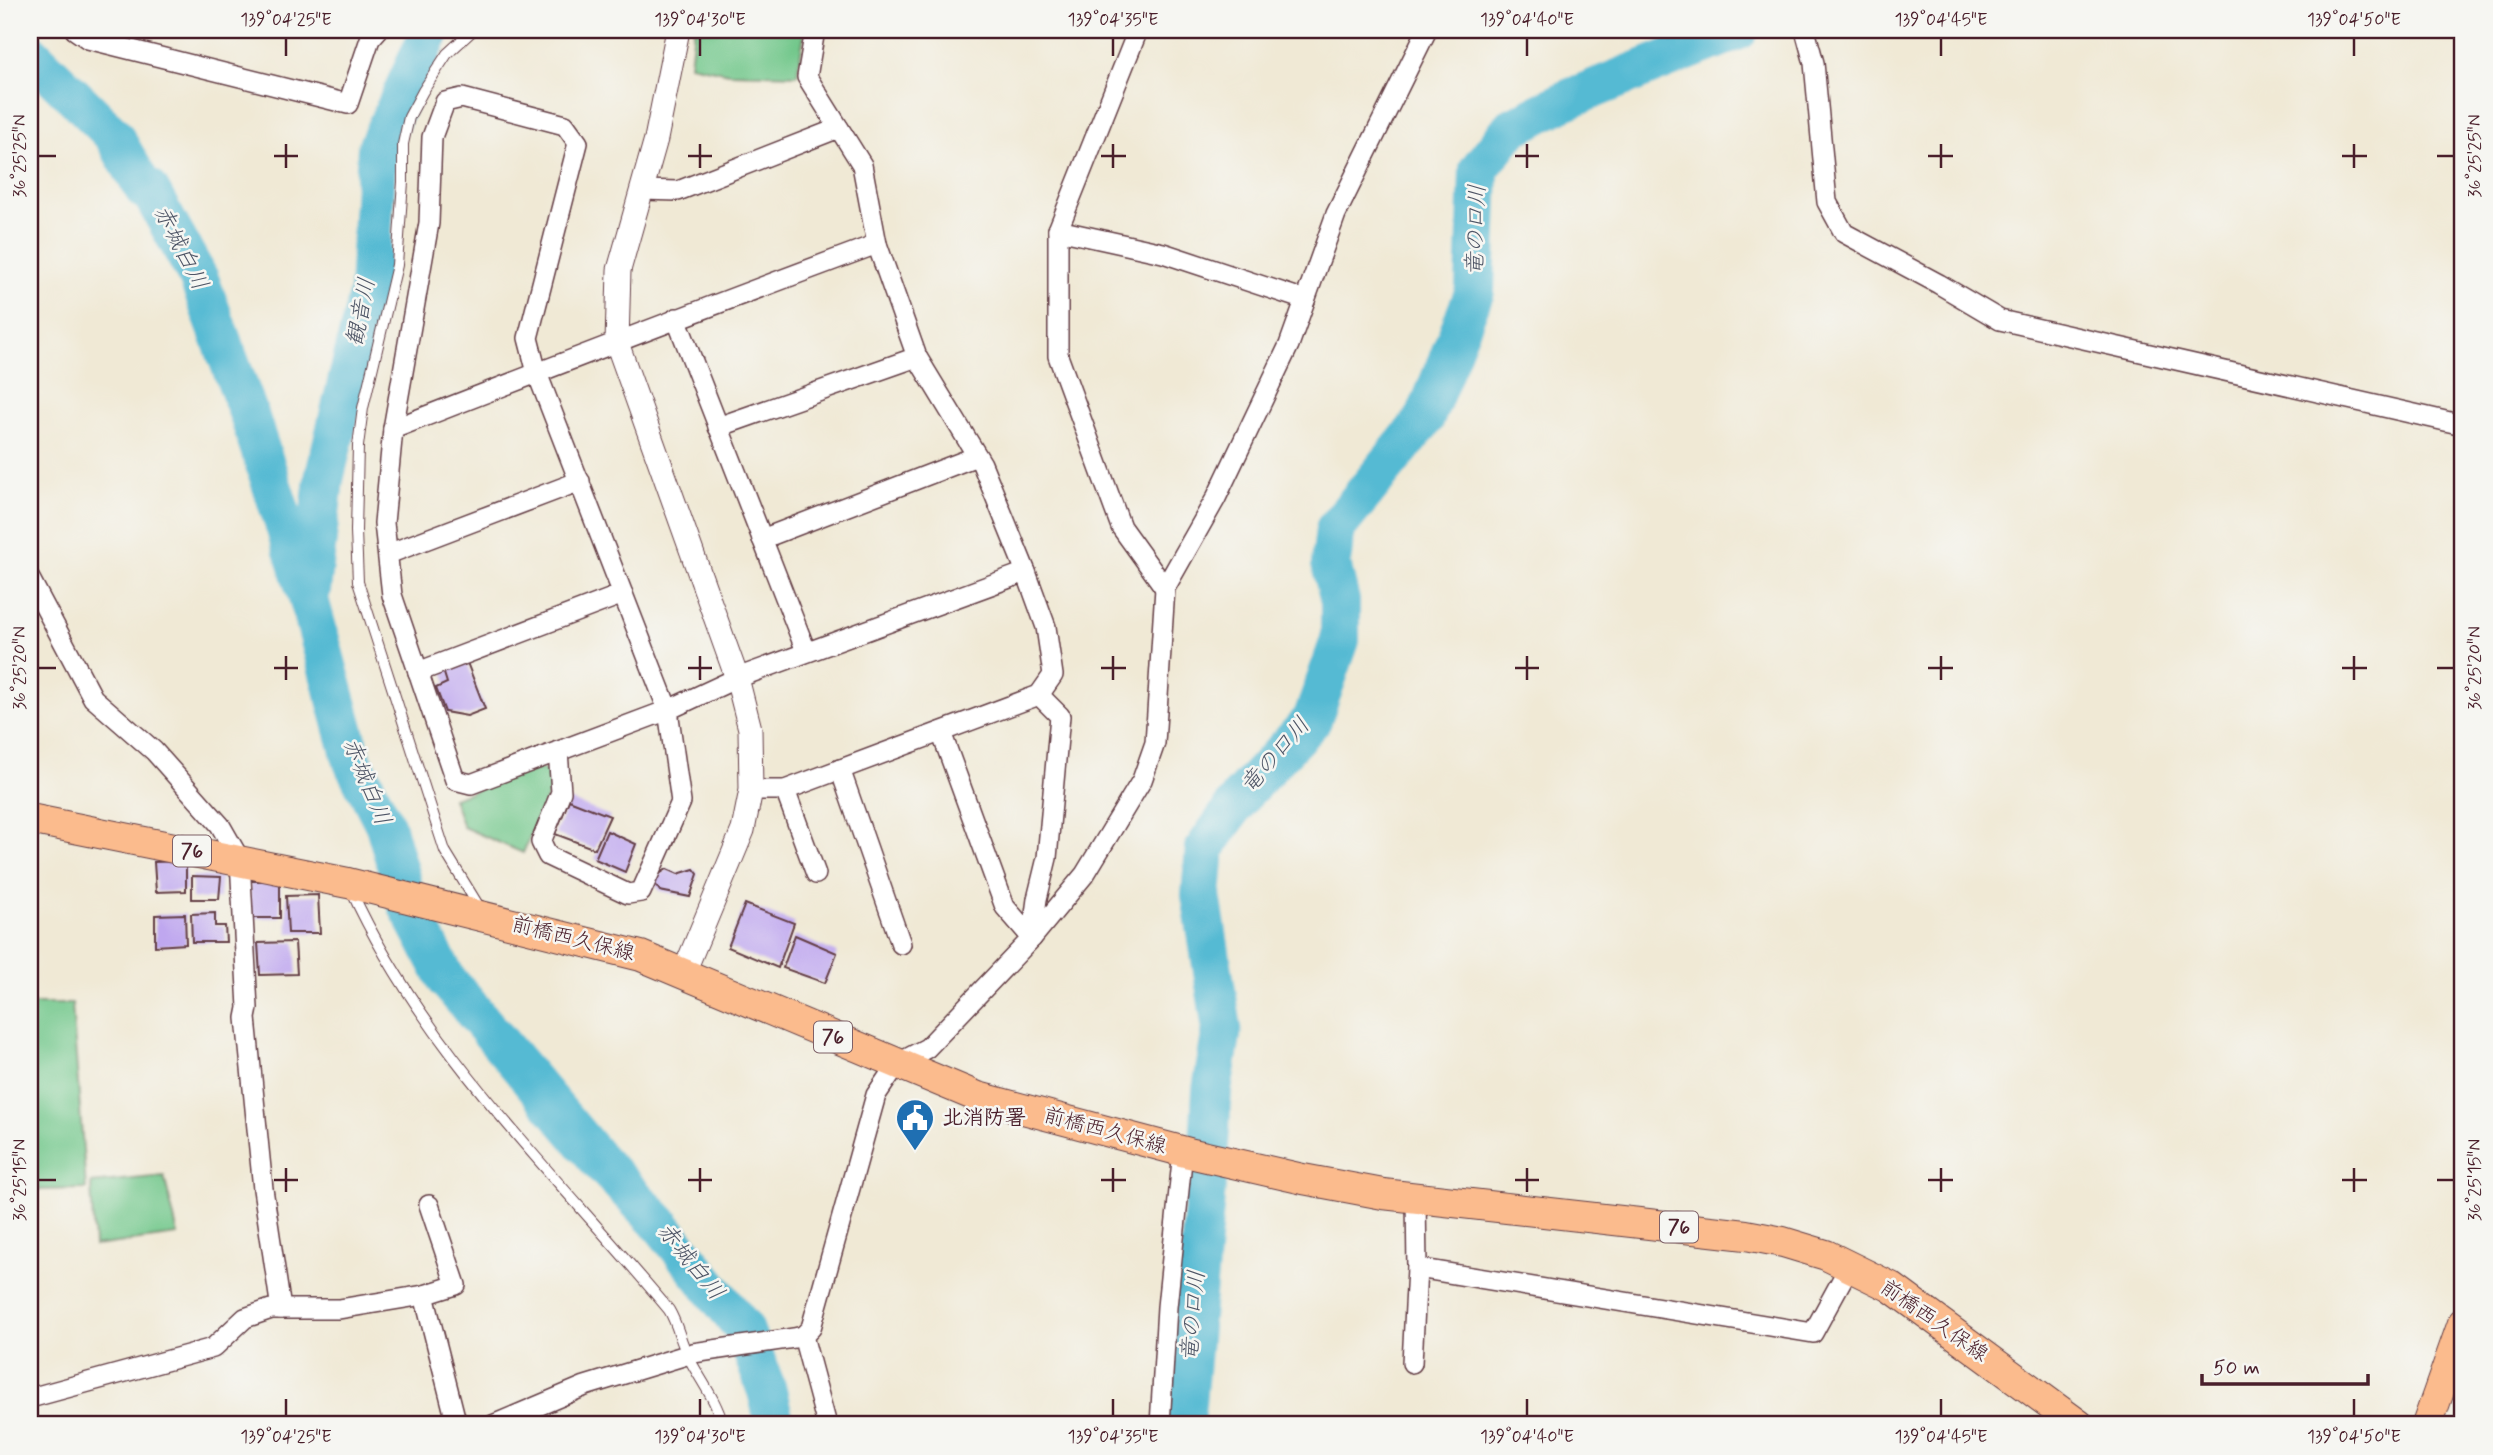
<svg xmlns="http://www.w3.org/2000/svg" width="2493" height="1455" font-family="Mynerve,'Klee One',sans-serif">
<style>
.green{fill:#72c78b;stroke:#5e735b;stroke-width:2}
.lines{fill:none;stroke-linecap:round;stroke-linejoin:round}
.river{stroke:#55bad3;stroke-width:40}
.building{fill:#bfa7ef}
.service-casing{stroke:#633d44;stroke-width:12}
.minor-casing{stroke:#633d44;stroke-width:22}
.tertiary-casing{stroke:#633d44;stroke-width:25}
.primary-casing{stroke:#633d44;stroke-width:32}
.service{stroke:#fff;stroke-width:10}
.minor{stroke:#fff;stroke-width:19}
.tertiary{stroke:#fff;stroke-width:23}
.primary{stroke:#fbbb8d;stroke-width:30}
.ticks{fill:none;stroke:#4a1f2b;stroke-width:2.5}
.labels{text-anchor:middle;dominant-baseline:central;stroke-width:5;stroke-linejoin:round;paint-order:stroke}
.shield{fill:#f6f6f2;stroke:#7e6067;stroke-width:2}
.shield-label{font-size:19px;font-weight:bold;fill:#4a1f2b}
.street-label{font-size:21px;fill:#4a1f2b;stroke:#f6f6f2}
.poi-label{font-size:21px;font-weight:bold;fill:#4a1f2b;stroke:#f6f6f2;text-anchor:start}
.water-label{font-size:23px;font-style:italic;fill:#4e5566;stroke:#f6f6f2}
.neatline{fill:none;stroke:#4a1f2b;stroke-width:2.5}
.ticks-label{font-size:18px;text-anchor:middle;fill:#4a1f2b}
</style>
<rect width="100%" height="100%" fill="#f6f6f2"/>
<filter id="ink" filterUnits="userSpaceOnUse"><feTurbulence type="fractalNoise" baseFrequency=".0143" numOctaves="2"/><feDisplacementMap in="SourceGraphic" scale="14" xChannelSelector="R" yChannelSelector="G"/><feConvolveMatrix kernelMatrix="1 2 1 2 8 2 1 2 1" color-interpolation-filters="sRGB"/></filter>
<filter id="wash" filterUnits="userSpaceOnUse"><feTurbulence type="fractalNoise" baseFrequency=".00686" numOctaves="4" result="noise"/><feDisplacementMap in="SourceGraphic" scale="28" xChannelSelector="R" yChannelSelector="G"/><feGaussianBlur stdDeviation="1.57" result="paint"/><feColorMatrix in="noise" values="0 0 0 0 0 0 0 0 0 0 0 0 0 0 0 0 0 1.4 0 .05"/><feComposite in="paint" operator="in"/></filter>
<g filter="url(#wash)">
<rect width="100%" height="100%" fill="#f0e9d5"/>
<!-- green -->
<g class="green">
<polygon points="694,30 805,30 797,75 729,73 690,65"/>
<polygon points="540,768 552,774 550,791 523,853 463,827 453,798"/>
<polygon points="30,1004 72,1004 86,1189 30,1190"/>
<polygon points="164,1176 178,1235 94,1246 91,1183"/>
</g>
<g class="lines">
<!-- river -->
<g class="river">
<polyline points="30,53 113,135 144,189 149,189 199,279 249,415 310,603 353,762 385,825 408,906 447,980 601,1163 661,1225 744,1329 767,1391 775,1425"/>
<polyline points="311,590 324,479 369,291 377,148 431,30"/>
<polyline points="1184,1425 1208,1164 1212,1090 1222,1029 1201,895 1205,848 1242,795 1312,720 1340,640 1340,601 1331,564 1335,529 1425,418 1475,291 1479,169 1511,128 1566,100 1739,30"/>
</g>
</g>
<g id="blocks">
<!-- building -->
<g class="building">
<polygon points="466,660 485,709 467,716 445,712 436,688 447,683 442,667"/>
<polygon points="569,800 610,816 595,849 555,834"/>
<polygon points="607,831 636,844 625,872 595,859"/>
<polygon points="186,861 186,891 156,892 154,862"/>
<polygon points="667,869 678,874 694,869 698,874 690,897 660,891 652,879"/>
<polygon points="192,876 221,877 219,899 192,899"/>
<rect x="250" y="881" width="30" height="37"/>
<polygon points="318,895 320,933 288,933 286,896"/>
<polygon points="745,904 794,923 778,968 728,947"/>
<polygon points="215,913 215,926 225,926 226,942 192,942 191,914"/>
<polygon points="185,914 186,944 155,946 155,915"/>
<polygon points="795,935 837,953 825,983 783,968"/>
<polygon points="295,942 297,974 260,975 258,943"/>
</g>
</g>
</g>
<g filter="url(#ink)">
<use href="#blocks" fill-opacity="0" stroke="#633d44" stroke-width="2"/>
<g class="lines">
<defs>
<g id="service">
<polyline points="473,30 447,54 423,91 409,117 403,144 403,182 397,265 363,408 358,446 356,531 358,582 445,851 481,910"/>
<path d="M 351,890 C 425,1052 557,1175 669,1310 C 678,1325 680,1341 688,1356 C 700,1380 716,1399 723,1425"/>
</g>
<g id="minor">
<polyline points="75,30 88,39 348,104 370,39 378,30"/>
<polyline points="1138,30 1058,230 1058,356 1121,527 1165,588"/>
<polyline points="1805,30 1814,63 1827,202 1844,233 1939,284 2000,320 2463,425"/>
<polyline points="641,190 678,191 839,128"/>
<polyline points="1058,230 1163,253 1305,300"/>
<polyline points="676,318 806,651"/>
<polyline points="718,427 917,357"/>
<path d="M 393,429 C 554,366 715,304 877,244"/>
<polyline points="762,539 977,456"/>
<polyline points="388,554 580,481"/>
<polyline points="30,579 93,698 154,751 220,825 240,860 248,1008 246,1018 263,1189 281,1309"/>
<polyline points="418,672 623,594"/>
<polyline points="941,732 1005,907 1032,938"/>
<polyline points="558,751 561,792 541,842 548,856 628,894 641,892 681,802 668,710 537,373 528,338 578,143 565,125 462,98 445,102 432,137 429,223 393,429 384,523 392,595 455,780 471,784 668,710 737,678 1026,572"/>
<polyline points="840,769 901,944"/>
<polyline points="751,790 785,790 1039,695 1053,675 1046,627 1026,572 982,464 917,357 877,244 862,165 807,77 815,30"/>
<polyline points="785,790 816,874"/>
<polyline points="1032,937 1037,899 1047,858 1060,716 1039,695"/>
<polyline points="1417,1268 1813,1333 1849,1267"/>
<polyline points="424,1295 456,1285 429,1205"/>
<polyline points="803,1336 827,1425"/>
<polyline points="1412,1363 1417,1268 1416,1199"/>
<polyline points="30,1398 213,1348 245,1318 271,1309 339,1309 424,1295 457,1425"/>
<polyline points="493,1425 585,1386 693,1353 794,1338 803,1336 811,1328 876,1095 897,1064 927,1048 1032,938 1085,874 1142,780 1155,743 1165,588 1216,498 1289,345 1336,214 1427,30"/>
<polyline points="1160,1425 1167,1307 1183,1151"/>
</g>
<polyline id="tertiary" points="678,30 656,139 619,270 617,343 737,678 750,729 751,790 743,830 684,972"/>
<g id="primary">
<polyline points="30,819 348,883 641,956 978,1097 1189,1153 1303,1179 1383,1194 1746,1235 1783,1242 1826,1255 1891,1287 2079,1425"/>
<polyline points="2427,1425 2463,1323"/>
</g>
</defs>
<!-- service casing -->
<use href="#service" class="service-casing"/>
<!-- minor casing -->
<use href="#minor" class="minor-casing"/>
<!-- tertiary casing -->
<use href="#tertiary" class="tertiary-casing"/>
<!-- primary casing -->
<use href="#primary" class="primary-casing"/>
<!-- service -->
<use href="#service" class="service"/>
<!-- minor -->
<use href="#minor" class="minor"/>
<!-- tertiary -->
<use href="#tertiary" class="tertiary"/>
<!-- primary -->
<use href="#primary" class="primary"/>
</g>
</g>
<!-- ticks -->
<path class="ticks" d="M 286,38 L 286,56M 700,38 L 700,56M 1113,38 L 1113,56M 1527,38 L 1527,56M 1941,38 L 1941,56M 2354,38 L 2354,56M 286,144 L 286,168M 700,144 L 700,168M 1113,144 L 1113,168M 1527,144 L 1527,168M 1941,144 L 1941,168M 2354,144 L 2354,168M 38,156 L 56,156M 274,156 L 298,156M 688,156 L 712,156M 1101,156 L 1126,156M 1515,156 L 1539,156M 1928,156 L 1953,156M 2342,156 L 2367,156M 2437,156 L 2454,156M 286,656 L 286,680M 700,656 L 700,680M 1113,656 L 1113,680M 1527,656 L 1527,680M 1941,656 L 1941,680M 2354,656 L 2354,680M 38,668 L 56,668M 274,668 L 298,668M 688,668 L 712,668M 1101,668 L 1126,668M 1515,668 L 1539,668M 1928,668 L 1953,668M 2342,668 L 2367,668M 2437,668 L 2454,668M 286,1168 L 286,1192M 700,1168 L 700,1192M 1113,1168 L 1113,1192M 1527,1168 L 1527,1192M 1941,1168 L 1941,1192M 2354,1168 L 2354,1192M 38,1180 L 56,1180M 274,1180 L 298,1180M 688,1180 L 712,1180M 1101,1180 L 1126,1180M 1515,1180 L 1539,1180M 1928,1180 L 1953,1180M 2342,1180 L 2367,1180M 2437,1180 L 2454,1180M 286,1399 L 286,1416M 700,1399 L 700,1416M 1113,1399 L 1113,1416M 1527,1399 L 1527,1416M 1941,1399 L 1941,1416M 2354,1399 L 2354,1416"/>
<!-- icons -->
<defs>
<symbol id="civic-pin" viewBox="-11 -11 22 30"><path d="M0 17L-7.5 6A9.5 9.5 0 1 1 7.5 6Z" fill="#1f6fb2" stroke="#f6f6f2"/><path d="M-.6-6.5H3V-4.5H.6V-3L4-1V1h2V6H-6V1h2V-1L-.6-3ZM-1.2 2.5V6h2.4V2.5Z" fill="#fff"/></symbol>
</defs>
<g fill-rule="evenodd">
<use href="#civic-pin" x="893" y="1096" width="44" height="60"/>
</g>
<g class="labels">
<!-- shield labels -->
<g class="shield">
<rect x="173" y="835.5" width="38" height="31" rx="5"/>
<rect x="814" y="1021.5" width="38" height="31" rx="5"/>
<rect x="1660" y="1211.5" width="38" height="31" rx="5"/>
</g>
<g class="shield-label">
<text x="192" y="851">76</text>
<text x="833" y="1037">76</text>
<text x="1679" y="1227">76</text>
</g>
<!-- street labels -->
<g class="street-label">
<text transform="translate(573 939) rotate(14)">前橋西久保線</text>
<text transform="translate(1105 1131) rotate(15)">前橋西久保線</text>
<text transform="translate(1934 1321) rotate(35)">前橋西久保線</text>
</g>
<!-- poi labels -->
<g class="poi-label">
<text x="942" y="1118">北消防署</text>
</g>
<!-- water labels -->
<g class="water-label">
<text transform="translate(1477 230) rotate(-88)">竜の口川</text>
<text transform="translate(180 248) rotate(63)">赤城白川</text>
<text transform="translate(362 312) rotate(-79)">観音川</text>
<text transform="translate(1276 756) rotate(-49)">竜の口川</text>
<text transform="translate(366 782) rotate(68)">赤城白川</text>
<text transform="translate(690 1262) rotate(51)">赤城白川</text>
<text transform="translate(1194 1316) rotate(-85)">竜の口川</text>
</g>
</g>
<!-- margin -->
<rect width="2493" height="1455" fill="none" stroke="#f6f6f2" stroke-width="77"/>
<!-- scale -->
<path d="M2202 1374v10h166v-10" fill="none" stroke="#4a1f2b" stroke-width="3.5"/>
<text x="2213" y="1374" font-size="21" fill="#4a1f2b" stroke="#f6f6f2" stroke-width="5" paint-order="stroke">50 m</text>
<rect x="38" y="38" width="2416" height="1378" class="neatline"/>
<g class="ticks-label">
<text x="286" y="25">139°04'25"E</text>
<text x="700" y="25">139°04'30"E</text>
<text x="1113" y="25">139°04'35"E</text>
<text x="1527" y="25">139°04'40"E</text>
<text x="1941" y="25">139°04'45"E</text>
<text x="2354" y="25">139°04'50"E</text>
<text transform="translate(19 156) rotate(-90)" y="6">36°25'25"N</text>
<text transform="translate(2474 156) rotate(-90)" y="6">36°25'25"N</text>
<text transform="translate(19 668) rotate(-90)" y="6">36°25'20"N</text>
<text transform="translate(2474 668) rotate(-90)" y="6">36°25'20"N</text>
<text transform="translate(19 1180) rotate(-90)" y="6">36°25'15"N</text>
<text transform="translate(2474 1180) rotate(-90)" y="6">36°25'15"N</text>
<text x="286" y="1442">139°04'25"E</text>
<text x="700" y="1442">139°04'30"E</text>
<text x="1113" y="1442">139°04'35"E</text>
<text x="1527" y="1442">139°04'40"E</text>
<text x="1941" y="1442">139°04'45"E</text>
<text x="2354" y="1442">139°04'50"E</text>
</g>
</svg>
